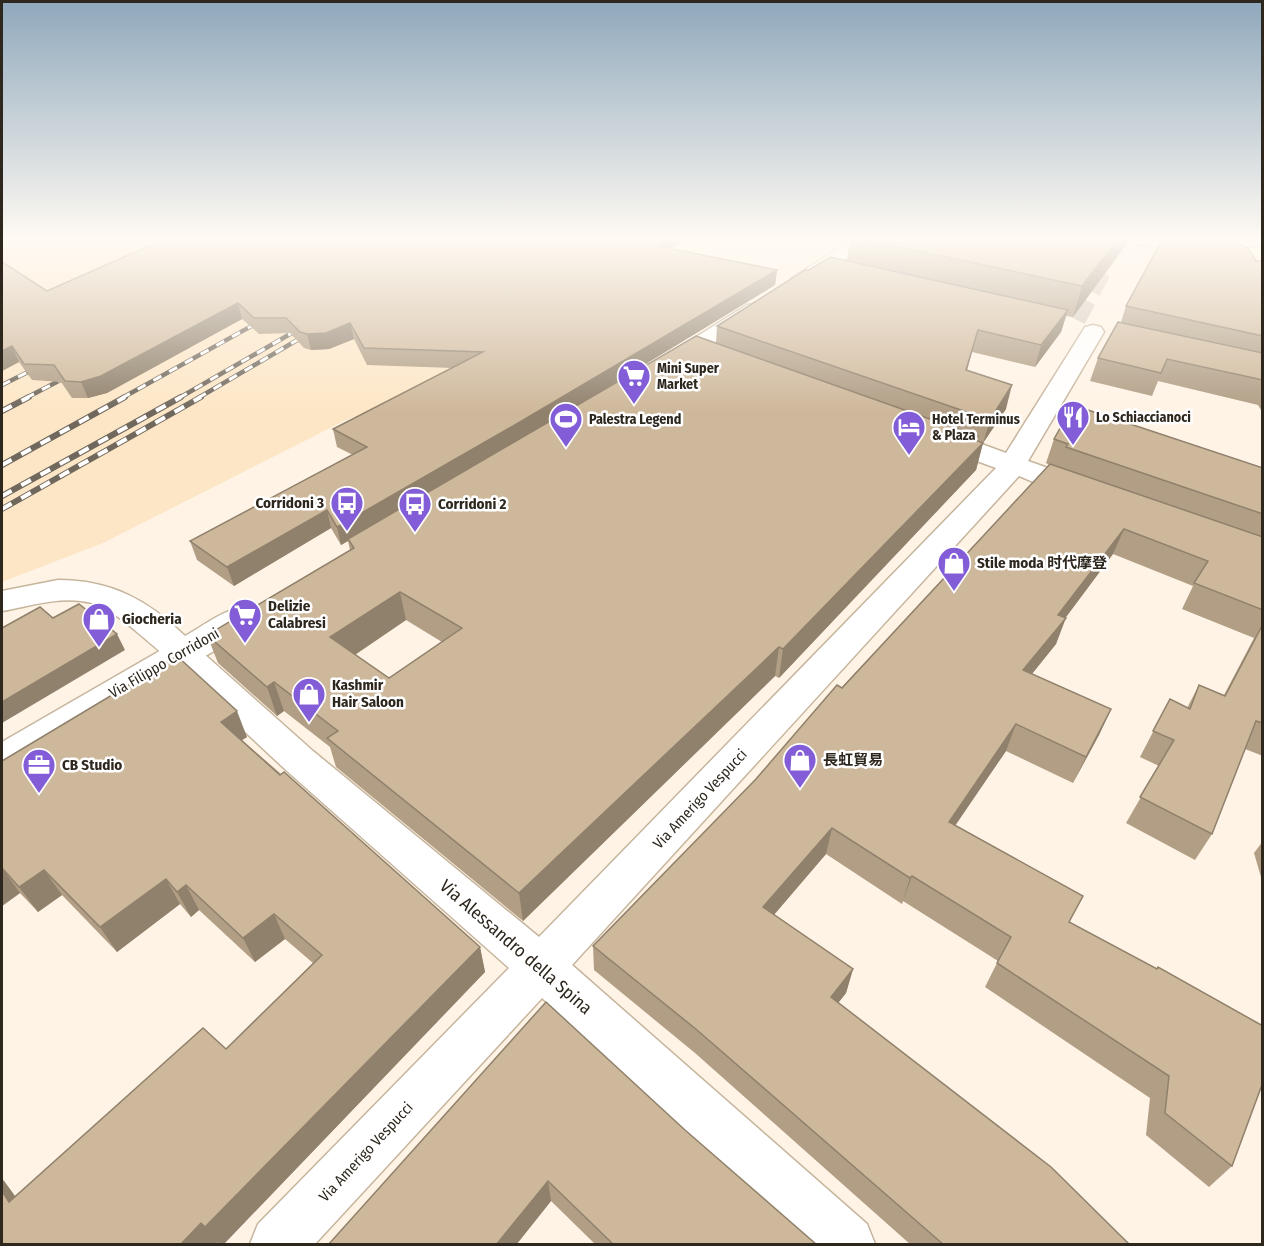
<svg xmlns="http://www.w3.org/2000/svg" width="1264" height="1246" font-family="'Fira Sans Condensed','Noto Sans SC',sans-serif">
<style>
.built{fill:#fde6c6}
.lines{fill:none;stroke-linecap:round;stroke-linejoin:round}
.street-tunnel{stroke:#d5cabd;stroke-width:22;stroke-dasharray:22 10;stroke-linecap:butt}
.street-casing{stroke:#c6b59d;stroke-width:3}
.secondary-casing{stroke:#c6b59d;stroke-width:3}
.street{fill:#fff;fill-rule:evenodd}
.secondary{fill:#fff;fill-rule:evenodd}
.rail-far1-casing{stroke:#70685d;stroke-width:4.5}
.rail-casing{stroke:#70685d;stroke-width:6}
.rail-far1{stroke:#fff;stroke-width:3;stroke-dasharray:9;stroke-linecap:butt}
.rail{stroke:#fff;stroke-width:4;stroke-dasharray:11;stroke-linecap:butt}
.wall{fill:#b19e85;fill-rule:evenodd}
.shaded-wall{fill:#90816c}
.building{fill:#ceb89b;stroke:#90816c;stroke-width:1.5;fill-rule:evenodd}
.labels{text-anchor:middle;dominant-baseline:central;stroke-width:5;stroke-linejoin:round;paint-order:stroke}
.far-poi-label{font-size:14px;font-weight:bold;fill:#2e271e;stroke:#fff;text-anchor:start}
.poi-label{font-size:15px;font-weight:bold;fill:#2e271e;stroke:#fff;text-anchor:start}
.street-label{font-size:15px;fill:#2e271e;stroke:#fff}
.near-street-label{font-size:18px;fill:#2e271e;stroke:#fff}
</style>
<rect width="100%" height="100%" fill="#fff3e5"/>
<!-- built -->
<polygon class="built" points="2,238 557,238 512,358 348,419 103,543 2,582"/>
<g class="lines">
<!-- street-tunnel -->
<polyline class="street-tunnel" points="1075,319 1105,262"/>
<defs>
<path id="street" d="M 1093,325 L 1101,327 L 1104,332 L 1028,461 L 1093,484 L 1097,490 L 1093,496 C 1070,502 1040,484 1019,476 L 572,965 L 867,1224 L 875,1244 L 806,1244 L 542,998 L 315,1244 L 250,1244 L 258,1224 L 509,968 L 287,771 L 179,670 L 15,770 L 2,775 L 2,742 L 170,645 L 182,641 L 194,645 L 313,751 L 539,937 L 996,468 L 928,443 L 924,437 L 928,431 L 937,429 L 946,431 L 1006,453 L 1082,332 L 1085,327 Z"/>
<g id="secondary">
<polygon points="855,238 877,238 806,286 792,286 789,282 792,278"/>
<polygon points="1126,238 1175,238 1213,244 1221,238 1262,238 1262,246 1232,247 1229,254 1222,256 1213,251 1206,254 1135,244"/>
<polygon points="755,304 763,305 766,310 763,315 677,369 661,369 657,364 661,359 747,305"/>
<path d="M 58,580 C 111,580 148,600 185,636 C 207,624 233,601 259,608 L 263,616 L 259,624 C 244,632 196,665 182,665 C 167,664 122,611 92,603 C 62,595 31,606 2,611 L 2,591 Z"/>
</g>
</defs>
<!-- street casing -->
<use href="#street" class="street-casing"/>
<!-- secondary casing -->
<use href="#secondary" class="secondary-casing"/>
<!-- street -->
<use href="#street" class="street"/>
<!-- secondary -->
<use href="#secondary" class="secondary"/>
<defs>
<g id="rail-far1">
<polyline points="2,385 42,365"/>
<polyline points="26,398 72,374"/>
<polyline points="122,398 264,319"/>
<polyline points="179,398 304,326"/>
<polyline points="198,398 311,332"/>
</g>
<g id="rail">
<polyline points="2,411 29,397"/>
<polyline points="2,465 125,397"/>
<polyline points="2,496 181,397"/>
<polyline points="2,509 201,397"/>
</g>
</defs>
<!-- rail-far1 casing -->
<use href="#rail-far1" class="rail-far1-casing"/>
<!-- rail casing -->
<use href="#rail" class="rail-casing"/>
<!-- rail-far1 -->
<use href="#rail-far1" class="rail-far1"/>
<!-- rail -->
<use href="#rail" class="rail"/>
</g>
<!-- wall -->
<g class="wall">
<path d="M 167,238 L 686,238 L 672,249 L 777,270 L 775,285 L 580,404 L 716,343 L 717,326 L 809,270 L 847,261 L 850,238 L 1130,238 L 1128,242 L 1073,317 L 1066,316 L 1061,332 L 1035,367 L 972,352 L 967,371 L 1006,409 L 983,443 L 976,470 L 779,678 L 775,676 L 523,921 L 336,767 L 330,747 L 284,711 L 277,716 L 218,663 L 207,635 L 350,550 L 348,541 L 341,545 L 331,528 L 234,586 L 197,560 L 190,541 L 353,455 L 337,447 L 333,429 L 453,368 L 367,365 L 354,339 L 329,349 L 311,350 L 304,348 L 290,333 L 259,334 L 242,319 L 107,393 L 88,398 L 72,398 L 61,382 L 32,380 L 19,362 L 2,371 L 2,262 L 47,291 ZM 406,620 L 442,642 L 389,678 L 355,655 Z"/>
<polygon points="1256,261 1263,261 1263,413 1258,405 1158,381 1152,396 1090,381 1098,358 1121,322 1126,306"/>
<polygon points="1054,439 1263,468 1263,756 1245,749 1212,834 1195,860 1126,823 1159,766 1140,757 1170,699 1187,708 1199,685 1224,695 1254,638 1182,609 1193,586 1113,554 1065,618 1056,644 1032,674 1111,709 1099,735 1073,783 1006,751 955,825 1069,922 1232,1166 1209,1187 1146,1135 1150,1098 985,987 998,961 903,901 902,904 826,854 774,915 853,969 846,993 838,1003 1130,1245 911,1245 695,1053 594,970 593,946 756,779 1049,465 1046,463"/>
<polygon points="247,737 242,740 480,947 485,972 223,1245 220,1245 218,1242 216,1245 2,1245 4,1181 15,1196 226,1049 313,963 285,939 255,962 199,910 191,917 180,904 117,952 62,895 38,912 20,893 2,906 2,761"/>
<polygon points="1263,841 1263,884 1254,853"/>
<polygon points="685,1130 817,1245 596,1245 551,1201 516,1245 328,1245"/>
</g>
<!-- shaded-wall -->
<g class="shaded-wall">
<polygon points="668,238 686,238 657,261 658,246"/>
<polygon points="1119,238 1130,238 1128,242 1073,317 1082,286"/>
<polygon points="777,270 775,285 521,440 348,539 348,541 341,545 337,527"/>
<polygon points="238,303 242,319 107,393 88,398 81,382"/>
<polygon points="1068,310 1061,332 1035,367 1041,345"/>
<polygon points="350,323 354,339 329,349 311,350 307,334"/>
<polygon points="12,346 19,362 2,371 2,351"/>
<polygon points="1012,385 1006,409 983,443 976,470 779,678 783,649 975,440 978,436 973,453 983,443 990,420"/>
<polygon points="327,510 331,528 234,586 227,567"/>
<polygon points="1124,529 1113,554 1052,636 1066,618 1056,644 1014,696 1023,670 1058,615"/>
<polygon points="400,592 406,620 338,666 330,637"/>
<polygon points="117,634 125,650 2,723 2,702"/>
<polygon points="779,647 775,676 523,921 519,893"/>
<polygon points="274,682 284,711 277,716 267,687"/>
<polygon points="1111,709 1099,735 1073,783 1086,757"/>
<polygon points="237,711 247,737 231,747 221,722"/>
<polygon points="1016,724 1006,751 940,848 949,822"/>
<polygon points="832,828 826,854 759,932 763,907"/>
<polygon points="2,868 20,893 2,906"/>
<polygon points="44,870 62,895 38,912 19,887"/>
<polygon points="912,876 903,901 902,904 910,878"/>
<polygon points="166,879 180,904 117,952 100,927"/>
<polygon points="186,885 199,910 191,917 177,892"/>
<polygon points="274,914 285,939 255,962 243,938"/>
<polygon points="480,947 485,972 223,1245 220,1245 218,1242 216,1245 180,1245"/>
<polygon points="853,969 846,993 824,1021 831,997"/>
<polygon points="2,1179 4,1181 33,1221 9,1202 2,1191"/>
<polygon points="548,1181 551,1201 516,1245 496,1245"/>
</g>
<!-- building -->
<g class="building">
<polygon points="167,238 668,238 658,246 777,270 520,422 337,527 327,510 227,567 190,541 367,447 333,429 483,352 364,348 350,323 326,333 307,334 300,332 286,318 254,318 238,303 101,376 81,382 65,381 54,365 24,364 12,346 2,351 2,262 47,291"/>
<polygon points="857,238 1119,238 1082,286"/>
<polygon points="1163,238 1226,238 1248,248 1256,261 1263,261 1263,336 1126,306"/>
<polygon points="830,257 1068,310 1041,345 978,330 966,370 1012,385 990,420 717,326 805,270 809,270"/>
<polygon points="1118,322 1263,353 1263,380 1167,359 1161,373 1098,358"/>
<path d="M 696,336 L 978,436 L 975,440 L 983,443 L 783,649 L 779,647 L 519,893 L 327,738 L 338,731 L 274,682 L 267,687 L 207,635 L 354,548 L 348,539 ZM 400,592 L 462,628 L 389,678 L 330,637 Z"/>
<polygon points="1073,405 1263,468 1263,514 1066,447 1068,444 1054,439"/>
<polygon points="1050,464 1263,537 1263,610 1194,583 1208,561 1124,529 1058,615 1066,618 1023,670 1111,709 1086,757 1016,724 949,822 1083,896 1069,922 1157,969 1158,967 1263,1026 1263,1082 1232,1166 1165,1113 1169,1076 997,963 1011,937 912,876 910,878 832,828 763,907 853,969 831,997 1051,1167 1130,1245 944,1245 697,1030 593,946 756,779 837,685 842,688"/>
<polygon points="79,604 117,634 2,702 2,628 40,607 53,618"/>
<polygon points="1263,624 1263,723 1256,721 1212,834 1140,797 1174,740 1153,731 1170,699 1190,709 1199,685 1225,696"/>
<polygon points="177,656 237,711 221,722 280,775 284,772 480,947 205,1227 201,1223 180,1245 2,1245 2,1191 9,1202 203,1028 226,1049 322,955 274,914 243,938 186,885 177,892 166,879 100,927 44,870 19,887 2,868 2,761"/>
<polygon points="546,1002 685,1130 817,1245 614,1245 548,1181 496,1245 328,1245"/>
</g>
<!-- sky -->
<linearGradient id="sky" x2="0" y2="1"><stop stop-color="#8fa8bc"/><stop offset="0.58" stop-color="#fffaf3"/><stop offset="1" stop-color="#fffaf3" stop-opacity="0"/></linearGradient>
<rect width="1264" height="412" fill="url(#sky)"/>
<!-- icons -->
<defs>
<symbol id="supermarket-pin" viewBox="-11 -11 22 30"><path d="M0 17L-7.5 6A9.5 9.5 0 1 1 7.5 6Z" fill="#825dd7" stroke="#fff"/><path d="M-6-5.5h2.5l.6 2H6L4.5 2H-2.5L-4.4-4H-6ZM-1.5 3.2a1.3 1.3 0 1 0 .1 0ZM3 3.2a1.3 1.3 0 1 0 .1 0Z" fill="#fff"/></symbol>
<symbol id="restaurant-pin" viewBox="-11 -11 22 30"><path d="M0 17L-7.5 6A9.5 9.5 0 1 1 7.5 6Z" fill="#825dd7" stroke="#fff"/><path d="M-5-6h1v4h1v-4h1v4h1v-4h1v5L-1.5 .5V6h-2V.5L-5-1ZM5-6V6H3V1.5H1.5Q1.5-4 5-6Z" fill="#fff"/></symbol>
<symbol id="stadium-pin" viewBox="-11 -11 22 30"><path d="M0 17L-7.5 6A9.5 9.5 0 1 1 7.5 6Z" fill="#825dd7" stroke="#fff"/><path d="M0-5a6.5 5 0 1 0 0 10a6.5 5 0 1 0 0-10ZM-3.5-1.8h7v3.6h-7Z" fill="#fff"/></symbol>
<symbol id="hotel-pin" viewBox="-11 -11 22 30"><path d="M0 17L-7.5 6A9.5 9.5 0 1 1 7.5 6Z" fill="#825dd7" stroke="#fff"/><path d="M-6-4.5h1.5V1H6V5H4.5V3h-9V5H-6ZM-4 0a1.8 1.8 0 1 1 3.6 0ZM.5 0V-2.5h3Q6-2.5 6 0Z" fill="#fff"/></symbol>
<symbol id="bus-pin" viewBox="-11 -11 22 30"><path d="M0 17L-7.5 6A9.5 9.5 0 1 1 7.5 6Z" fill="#825dd7" stroke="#fff"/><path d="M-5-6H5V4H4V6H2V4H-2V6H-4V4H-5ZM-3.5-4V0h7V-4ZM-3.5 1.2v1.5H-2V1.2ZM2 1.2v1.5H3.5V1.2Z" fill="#fff"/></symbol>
<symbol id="shop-pin" viewBox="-11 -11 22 30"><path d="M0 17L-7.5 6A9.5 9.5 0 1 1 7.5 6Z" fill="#825dd7" stroke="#fff"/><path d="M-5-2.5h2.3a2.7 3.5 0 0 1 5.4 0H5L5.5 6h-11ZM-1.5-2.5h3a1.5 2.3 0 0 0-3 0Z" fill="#fff"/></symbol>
<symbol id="office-pin" viewBox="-11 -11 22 30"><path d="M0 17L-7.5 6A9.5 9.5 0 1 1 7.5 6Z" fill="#825dd7" stroke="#fff"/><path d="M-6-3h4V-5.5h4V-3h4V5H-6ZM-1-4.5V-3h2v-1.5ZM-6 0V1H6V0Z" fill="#fff"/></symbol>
</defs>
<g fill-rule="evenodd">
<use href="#supermarket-pin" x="615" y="357" width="38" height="52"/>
<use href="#restaurant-pin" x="1054" y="398" width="38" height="52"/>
<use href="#stadium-pin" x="547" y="400" width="38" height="52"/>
<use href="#hotel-pin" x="890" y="408" width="38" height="52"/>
<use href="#bus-pin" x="328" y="484" width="38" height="52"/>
<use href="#bus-pin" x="396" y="485" width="38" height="52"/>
<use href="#shop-pin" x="935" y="544" width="38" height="52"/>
<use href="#supermarket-pin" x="226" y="596" width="38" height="52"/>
<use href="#shop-pin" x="80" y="600" width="38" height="52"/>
<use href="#shop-pin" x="290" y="675" width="38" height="52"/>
<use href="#shop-pin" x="781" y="741" width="38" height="52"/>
<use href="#office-pin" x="20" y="746" width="38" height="52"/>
</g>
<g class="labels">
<!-- far-poi labels -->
<g class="far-poi-label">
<text x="657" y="368">Mini Super<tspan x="657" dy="16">Market</tspan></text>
<text x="1096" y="417">Lo Schiaccianoci</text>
<text x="589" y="419">Palestra Legend</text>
<text x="932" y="419">Hotel Terminus<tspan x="932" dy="16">&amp; Plaza</tspan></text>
</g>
<!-- poi labels -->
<g class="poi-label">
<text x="324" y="503" text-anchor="end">Corridoni 3</text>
<text x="438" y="504">Corridoni 2</text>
<text x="977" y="563">Stile moda 时代摩登</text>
<text x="268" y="606">Delizie<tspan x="268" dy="17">Calabresi</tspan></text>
<text x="122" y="619">Giocheria</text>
<text x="332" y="685">Kashmir<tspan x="332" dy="17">Hair Saloon</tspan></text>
<text x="823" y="760">長虹貿易</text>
<text x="62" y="765">CB Studio</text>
</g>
<!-- street labels -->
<g class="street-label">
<text transform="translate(164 663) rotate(-30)">Via Filippo Corridoni</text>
<text transform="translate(700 799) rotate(-47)">Via Amerigo Vespucci</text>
<text transform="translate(366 1152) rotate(-47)">Via Amerigo Vespucci</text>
</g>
<!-- near-street labels -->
<g class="near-street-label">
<text transform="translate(516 947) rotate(41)">Via Alessandro della Spina</text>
</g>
</g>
<!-- border -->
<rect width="1264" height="1246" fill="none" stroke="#2e271e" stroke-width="6"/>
</svg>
